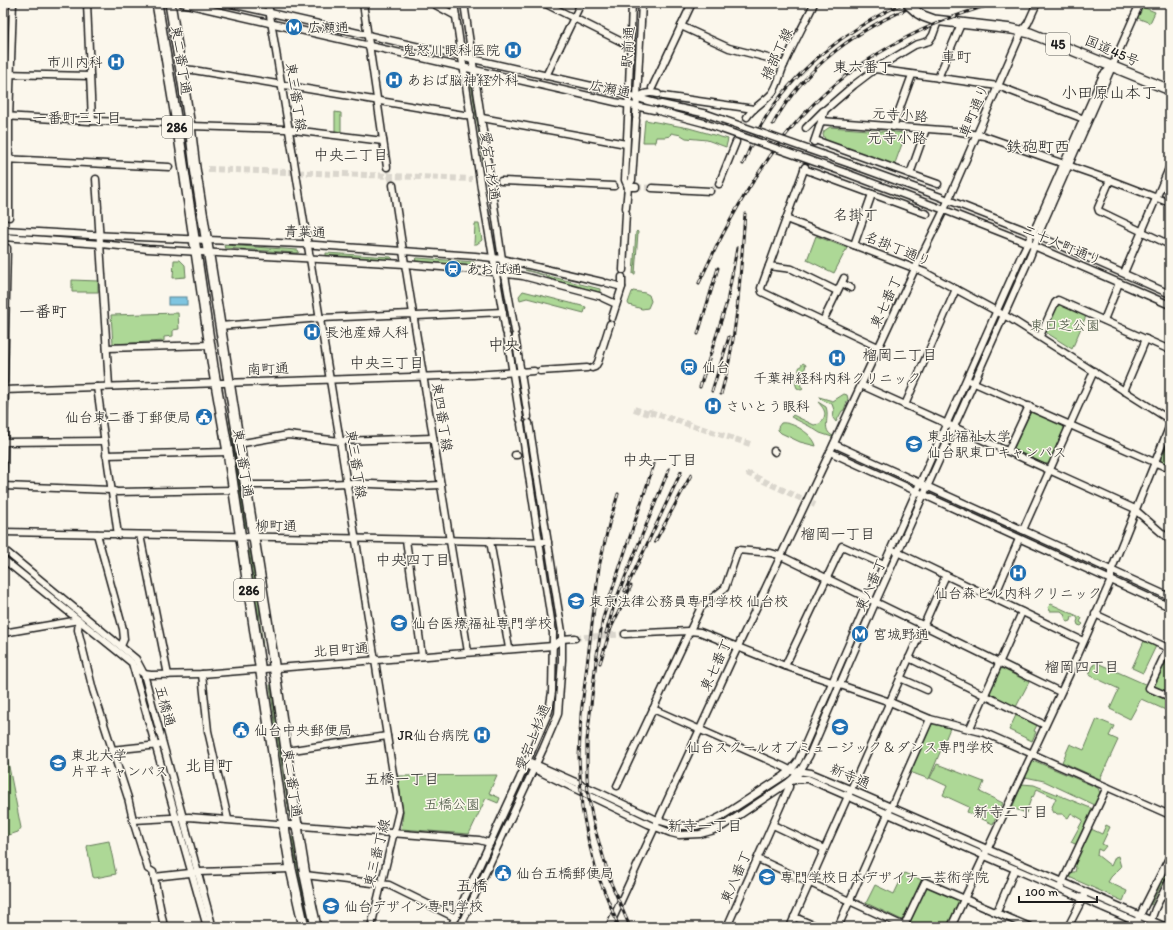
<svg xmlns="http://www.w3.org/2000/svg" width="1173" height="930" font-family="Itim,'Klee One',sans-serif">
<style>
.green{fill:#add896;stroke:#647a59}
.water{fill:#7fc5e0;stroke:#578192}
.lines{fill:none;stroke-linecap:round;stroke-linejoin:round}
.minor-tunnel{stroke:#dad6cd;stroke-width:6;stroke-dasharray:6 3;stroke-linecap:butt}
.minor-casing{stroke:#1c1c1c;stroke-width:9}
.highway-casing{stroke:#1c1c1c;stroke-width:12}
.minor{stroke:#fbf7ec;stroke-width:6}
.highway{stroke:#fbf7ec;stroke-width:9}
.rail-casing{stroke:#1c1c1c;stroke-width:3}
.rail{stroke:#fbf7ec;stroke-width:1.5;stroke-dasharray:4.5;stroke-linecap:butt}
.minor-bridge-casing{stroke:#1c1c1c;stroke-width:9;stroke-linecap:butt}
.highway-bridge-casing{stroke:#1c1c1c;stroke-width:12;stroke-linecap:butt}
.minor-bridge{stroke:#fbf7ec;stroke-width:6}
.highway-bridge{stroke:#fbf7ec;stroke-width:9}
.labels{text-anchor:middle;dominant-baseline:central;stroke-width:3;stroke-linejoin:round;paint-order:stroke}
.shield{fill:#fbf7ec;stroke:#5f5e5a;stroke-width:1}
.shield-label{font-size:13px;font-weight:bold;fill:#1c1c1c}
.poi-label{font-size:14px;fill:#1c1c1c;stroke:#fbf7ec;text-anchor:start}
.street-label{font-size:14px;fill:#1c1c1c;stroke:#fbf7ec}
.park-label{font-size:14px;fill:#485441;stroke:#fbf7ec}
.neighbourhood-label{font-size:15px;fill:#1c1c1c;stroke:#fbf7ec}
.quarter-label{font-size:16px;fill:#1c1c1c;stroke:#fbf7ec}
</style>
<rect width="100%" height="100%" fill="#fbf7ec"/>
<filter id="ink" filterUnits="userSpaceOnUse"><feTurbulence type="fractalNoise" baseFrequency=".025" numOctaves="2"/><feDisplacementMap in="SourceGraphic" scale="8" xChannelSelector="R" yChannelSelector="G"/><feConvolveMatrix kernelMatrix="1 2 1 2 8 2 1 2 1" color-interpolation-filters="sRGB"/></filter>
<g filter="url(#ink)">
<!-- green -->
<g class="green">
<polygon points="1140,6 1155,12 1150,23 1135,17"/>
<polygon points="471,83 473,83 487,173 485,173"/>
<polygon points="335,112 341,113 341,134 335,134"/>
<polygon points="645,120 689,128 728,139 726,147 707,140 686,138 681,135 671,133 670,136 665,137 656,137 655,142 643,142"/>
<polygon points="830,127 906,133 894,166 826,141 823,135 824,131"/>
<polygon points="475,224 479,224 482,240 477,244 474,244"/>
<polygon points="637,231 638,232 635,274 633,274 636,232"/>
<polygon points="816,236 847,248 834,273 807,260"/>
<polygon points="225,245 298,250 299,252 297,253 225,248 224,247"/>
<polygon points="326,253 391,257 393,259 391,260 326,256"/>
<polygon points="417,258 474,262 474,266 417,262 415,260"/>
<polygon points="174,260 180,260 185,265 186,277 173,278"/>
<polygon points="525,270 600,289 600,292 553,280 543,275"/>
<polygon points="72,280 98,281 98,292 72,292"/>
<polygon points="523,291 586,307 584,313 527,298 520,300 519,296"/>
<polygon points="633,291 645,293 649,295 651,301 648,308 642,309 629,305 628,303 632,292"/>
<polygon points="1060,304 1086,316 1072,349 1047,333 1046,330 1057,305"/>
<polygon points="178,313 179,329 173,330 173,336 164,337 164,341 113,344 111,315"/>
<path d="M 803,363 L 806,365 L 804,371 L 805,373 C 801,378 798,384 803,389 L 801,390 L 797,388 C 794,382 796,379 799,374 L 799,368 Z"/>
<polygon points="844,394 847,395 848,399 844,410 842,411 836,422 833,418 834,410 832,404 822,400 819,397 833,401"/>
<path d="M 227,401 L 246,528 L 245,528 C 238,485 233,443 227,401 Z"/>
<path d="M 818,402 L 826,407 C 830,418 821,430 833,436 L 832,437 L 820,433 L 809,426 L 791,417 L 793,415 L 814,425 L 820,424 C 828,414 825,410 818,402 Z"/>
<polygon points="1033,411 1063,425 1064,429 1049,463 1045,464 1015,451 1014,448 1030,413"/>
<path d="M 781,423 C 792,421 814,435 816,446 L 800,442 L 781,433 L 778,430 L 778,427 Z"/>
<polygon points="1169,440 1170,440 1170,466 1162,463 1161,460"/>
<polygon points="249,549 250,549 259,605 260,624 263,648"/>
<path d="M 1051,604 L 1082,618 L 1080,622 L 1083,624 L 1081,626 L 1078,625 L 1077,622 L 1078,619 L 1076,616 L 1072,617 L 1071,621 L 1068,622 C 1064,619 1066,614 1061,611 L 1050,611 L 1048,607 Z"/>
<polygon points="1144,641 1156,646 1143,673 1132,668"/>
<polygon points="1170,652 1170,694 1155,688 1154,684"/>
<polygon points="1095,662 1147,685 1145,689 1170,700 1170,712 1141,699 1130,719 1110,709 1119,689 1089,675"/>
<polygon points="1001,668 1029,682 1016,707 990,694 989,691 998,669"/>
<polygon points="270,685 271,685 290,817 276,730"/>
<polygon points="1017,713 1038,723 1034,731 1036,732 1032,741 1009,730"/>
<polygon points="1097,719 1114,726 1109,736 1118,740 1100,779 1062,762 1070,744 1084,750"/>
<polygon points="932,724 950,728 929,779 910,772"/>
<polygon points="3,736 21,828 18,832 3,837"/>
<polygon points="1035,761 1098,788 1100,793 1095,805 1044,781 1025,777 1032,762"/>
<polygon points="937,764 984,782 980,792 1003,803 993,824 967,812 969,807 943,795 947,786 930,778"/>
<polygon points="497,775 489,793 500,798 498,803 486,798 469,834 401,829 403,814 398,776"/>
<polygon points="1022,784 1034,785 1093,809 1077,845 1071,842 1083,820 1071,813 1068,818 1062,814 1057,814 1055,812 1053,813 1051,809 1056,798 1037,789 1033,797 1032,796 1026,813 1012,808"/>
<polygon points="1106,825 1110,827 1102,844 1106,846 1102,851 1098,849 1097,855 1111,866 1115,857 1118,856 1121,867 1111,877 1108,882 1127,891 1123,901 1069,877 1071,872 1075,872 1076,868 1074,865 1091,829 1102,834"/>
<polygon points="292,837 294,837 303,896 309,922 302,896"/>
<polygon points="109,841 116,874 95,878 93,877 87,847 88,845"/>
<polygon points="1170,863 1170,873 1159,889 1151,905 1149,904"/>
<polygon points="904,873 922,880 904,919 902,920 866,903 875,885 894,894"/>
<polygon points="928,885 957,897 959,901 947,927 916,927 911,924 909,921 925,887"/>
</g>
<!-- water -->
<rect class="water" x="168" y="297" width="19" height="8"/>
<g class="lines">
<!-- minor-tunnel -->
<g class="minor-tunnel">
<polyline points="737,140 747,117"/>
<polyline points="387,167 393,185"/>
<polyline points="805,167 814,142"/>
<polyline points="208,169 472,179"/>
<polyline points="636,187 652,188"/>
<polyline points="710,191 719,184"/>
<polyline points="634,409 649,414 650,412 750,444"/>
<polyline points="750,472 749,474 815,505"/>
<polyline points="575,638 625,634"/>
</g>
<defs>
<g id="minor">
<polyline points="87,3 92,121"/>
<polyline points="182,3 615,102 654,110"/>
<path d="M 227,3 L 618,92 C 631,95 642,100 656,103"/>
<polyline points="268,3 340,441 399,811 371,927"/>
<polyline points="363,3 387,167"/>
<polyline points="432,3 456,16"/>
<polyline points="454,3 481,188 506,332"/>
<polyline points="464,3 502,259 515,331"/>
<polyline points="544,3 630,46"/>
<polyline points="681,26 729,48 768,58 784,65"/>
<polyline points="181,69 193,70 464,115 471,115"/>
<polyline points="875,69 998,86 1084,119"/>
<polyline points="3,74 90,76"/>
<polyline points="546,76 581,3"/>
<polyline points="938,78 961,24"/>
<polyline points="652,88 692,3"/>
<polyline points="663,96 754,109"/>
<path d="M 636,99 C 644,93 648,92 658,94"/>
<polyline points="661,104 707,114"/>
<polyline points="659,111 704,123"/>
<polyline points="628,114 632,3"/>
<polyline points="3,116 89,121 177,123"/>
<polyline points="636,116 642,3"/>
<path d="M 747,117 C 753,107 765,102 773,92 C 779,83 780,73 785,63 C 793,45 803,26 812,8 L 814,3"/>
<polyline points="482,118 626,144"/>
<polyline points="821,121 955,131 984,136 1110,180 1170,203"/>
<polyline points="190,126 285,129 383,141"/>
<polyline points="893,127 912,75"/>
<polyline points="806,128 823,111"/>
<polyline points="815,140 938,184"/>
<polyline points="814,142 825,110 854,85 875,69 915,45 929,41 933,35 938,21"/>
<polyline points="3,159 169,167"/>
<polyline points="850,164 938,196 1022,229 1170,294"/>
<polyline points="805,167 761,288 762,292 878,347"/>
<polyline points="804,169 927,214"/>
<polyline points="846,173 934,206 1018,239 1170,305"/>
<polyline points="910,174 926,129"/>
<polyline points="96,179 98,208"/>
<polyline points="1110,180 1098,208 1099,211 1170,245"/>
<polyline points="501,181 614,186"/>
<polyline points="719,184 736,142"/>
<polyline points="393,185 405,264 468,652"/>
<polyline points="628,187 632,180 636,120"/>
<polyline points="628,187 636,187"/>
<polyline points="652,188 710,191"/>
<polyline points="626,208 628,187 625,180 628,118"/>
<polyline points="98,211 109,386"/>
<polyline points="9,217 9,119 13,3"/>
<polyline points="786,219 924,272 1011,319 1170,420"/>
<polyline points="3,230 91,235 301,244 475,256 502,259 602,282"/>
<polyline points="3,237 101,244 148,249 405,264 477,270 523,276 599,296"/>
<polyline points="854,245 872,194"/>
<polyline points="769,266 792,269 837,291"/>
<polyline points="623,270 626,213"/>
<polyline points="1124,273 1170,166"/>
<polyline points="607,283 622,287"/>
<polyline points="842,283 851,288"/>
<polyline points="603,298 616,304"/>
<polyline points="612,318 622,287 622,277"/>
<polyline points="1104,320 1119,283"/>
<polyline points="823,321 844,278"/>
<polyline points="220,326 322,318 410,314 416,316 503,312"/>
<polyline points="507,336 520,419"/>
<polyline points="515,336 528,417"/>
<polyline points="1040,336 1055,303 1058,300 1170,350"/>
<polyline points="107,348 210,345"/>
<polyline points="592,368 595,367 598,362 610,324"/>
<polyline points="540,371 587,368"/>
<polyline points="970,381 1170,469"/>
<polyline points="4,382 7,248"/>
<polyline points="861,385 1133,508 1170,540"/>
<polyline points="97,387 118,535"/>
<polyline points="3,390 473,375 534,371"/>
<polyline points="1124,391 1146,339"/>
<polyline points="905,405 956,289"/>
<polyline points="4,442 104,441"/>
<polyline points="238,444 288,435 340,441 433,438"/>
<polyline points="834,444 1170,597"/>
<polyline points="774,451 775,452"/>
<polyline points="1008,451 1029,406"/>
<polyline points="830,452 1170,607"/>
<polyline points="106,455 228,452"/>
<polyline points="515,455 517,455"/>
<polyline points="3,480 5,390"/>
<polyline points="246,485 302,485 347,483 418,486 441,485"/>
<polyline points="3,486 111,490 117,492 233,490"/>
<polyline points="1023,530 1094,371"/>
<polyline points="3,532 548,542"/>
<polyline points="97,534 123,629 124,639 121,646"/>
<polyline points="140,535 168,675"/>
<polyline points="406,540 422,656"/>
<polyline points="490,541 509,648"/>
<polyline points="3,549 136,659 144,674 211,921 211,927"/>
<polyline points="895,551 1083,641"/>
<polyline points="3,559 132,663 207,927"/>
<polyline points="994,598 1019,539"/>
<polyline points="1095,614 1170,649"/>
<polyline points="3,633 79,620 78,630 93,690 128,798 134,824 148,869 153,872 164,927"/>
<polyline points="625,634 689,631 700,632 785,666 890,702 930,719 985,733 1170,815"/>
<polyline points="1168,648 1149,688 1170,697"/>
<polyline points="909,658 1045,725"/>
<polyline points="785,666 842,546 884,565"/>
<polyline points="134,667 144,674 151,675 202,674 553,646 562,639 575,638"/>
<polyline points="202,674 208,731 228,819"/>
<polyline points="900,678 927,690"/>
<polyline points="653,709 782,766 794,772"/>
<polyline points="970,728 1022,612"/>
<polyline points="111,750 159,745"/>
<polyline points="286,751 387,736"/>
<polyline points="528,761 598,792 657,820 679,826 697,826 710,822 722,816 787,774"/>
<polyline points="526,765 648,824 671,833 679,835 700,834 711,831 723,826 789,782 799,779 808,779 1148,927"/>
<polyline points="798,771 811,773 847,788 1166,927"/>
<polyline points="785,775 791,770 798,761 865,607 1022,254 1037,224 1103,75 1110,69"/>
<polyline points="617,786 701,607 725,588 738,550 771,553 781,556 1060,692"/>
<polyline points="134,820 189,817 479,840 490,843"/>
<polyline points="773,825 824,849"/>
<polyline points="758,859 906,927"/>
<polyline points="305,875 389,885 456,918"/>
<polyline points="154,877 199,872 291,869"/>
<polyline points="1061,885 1107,787"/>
<polyline points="997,912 1015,869"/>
<polyline points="794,917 818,927"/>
<polyline points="1150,923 1155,909 1170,879"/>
<polyline points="904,926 925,882 1030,927"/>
<polyline points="451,927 519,780 549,711 552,692 553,633 521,424"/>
<polyline points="460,927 543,749 558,714 562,660 562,632 529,423"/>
<polyline points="609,927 740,642 830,452 913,273 944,210 1022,31 1028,23 1037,3"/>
<polyline points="727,927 789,787 789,782 799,773 809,756 872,610 1030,257 1042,226 1140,3"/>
<polyline points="790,927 946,575"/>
<polyline points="838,927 930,719"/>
<polyline points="951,927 1069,675 1111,580 1111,571 1170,425"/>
<polyline points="1068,927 1084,896"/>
<polyline points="1134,927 1170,856"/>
</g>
<g id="highway">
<polyline points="157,3 177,123 213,367 228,452 285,833 291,869 304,927"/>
<polyline points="170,3 190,126 195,168 272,651 297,826 305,875 316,927"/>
<polyline points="918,13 923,16 934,20 1012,29 1030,33 1170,90"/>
</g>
</defs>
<!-- minor casing -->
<use href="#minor" class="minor-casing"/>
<!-- highway casing -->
<use href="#highway" class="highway-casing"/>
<!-- minor -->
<use href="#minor" class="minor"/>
<!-- highway -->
<use href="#highway" class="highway"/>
<defs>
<g id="rail">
<path d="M 773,124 C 805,66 860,26 922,3"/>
<path d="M 743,164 C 749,151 753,139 760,127 C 792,71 846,29 904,3"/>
<path d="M 699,283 C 722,233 748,184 782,140 C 835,70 914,25 997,3"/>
<polyline points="698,334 718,268"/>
<polyline points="700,387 727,302 737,248"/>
<polyline points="712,391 729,337"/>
<path d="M 721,394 C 738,336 740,275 745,214"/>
<polyline points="618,494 609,524 599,567 581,714 579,757 582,808 588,839 596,871 619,927"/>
<polyline points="655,542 691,475"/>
<polyline points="625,591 681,472"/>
<polyline points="610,630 631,586"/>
<polyline points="606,633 615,602 669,469"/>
<polyline points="600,663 611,628"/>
<polyline points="630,927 611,883 594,826 588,794 587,776 587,740 596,661 603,618 654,464"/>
</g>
</defs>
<!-- rail casing -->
<use href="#rail" class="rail-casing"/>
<!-- rail -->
<use href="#rail" class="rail"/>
<defs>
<g id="minor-bridge">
<polyline points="707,114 850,164"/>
<polyline points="704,123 846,173"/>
</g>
<polyline id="highway-bridge" points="907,3 918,13"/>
</defs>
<!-- minor-bridge casing -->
<use href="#minor-bridge" class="minor-bridge-casing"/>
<!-- highway-bridge casing -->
<use href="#highway-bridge" class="highway-bridge-casing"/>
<!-- minor-bridge -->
<use href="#minor-bridge" class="minor-bridge"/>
<!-- highway-bridge -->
<use href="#highway-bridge" class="highway-bridge"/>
</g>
</g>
<!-- icons -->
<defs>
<symbol id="metro-disc" viewBox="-11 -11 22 22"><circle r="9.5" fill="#1f6fb2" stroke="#fbf7ec"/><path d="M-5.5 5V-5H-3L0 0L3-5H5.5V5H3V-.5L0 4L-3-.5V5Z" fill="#fff"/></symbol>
<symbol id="hospital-disc" viewBox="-11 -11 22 22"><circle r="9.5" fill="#1f6fb2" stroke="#fbf7ec"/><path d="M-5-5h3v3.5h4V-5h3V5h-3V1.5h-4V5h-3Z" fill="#fff"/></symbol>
<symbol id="station-disc" viewBox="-11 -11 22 22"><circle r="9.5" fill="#1f6fb2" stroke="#fbf7ec"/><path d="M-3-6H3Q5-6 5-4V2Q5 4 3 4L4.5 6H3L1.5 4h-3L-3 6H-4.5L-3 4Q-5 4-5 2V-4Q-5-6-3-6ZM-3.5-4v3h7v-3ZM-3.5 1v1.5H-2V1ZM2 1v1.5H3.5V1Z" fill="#fff"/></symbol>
<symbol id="civic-disc" viewBox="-11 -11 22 22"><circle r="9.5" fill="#1f6fb2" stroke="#fbf7ec"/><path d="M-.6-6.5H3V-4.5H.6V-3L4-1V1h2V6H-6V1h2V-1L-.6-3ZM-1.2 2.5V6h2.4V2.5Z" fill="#fff"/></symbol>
<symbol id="university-disc" viewBox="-11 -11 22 22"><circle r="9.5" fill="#1f6fb2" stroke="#fbf7ec"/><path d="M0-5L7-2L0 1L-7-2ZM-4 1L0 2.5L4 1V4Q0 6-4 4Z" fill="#fff"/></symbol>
</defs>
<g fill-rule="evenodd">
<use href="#metro-disc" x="284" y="17" width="20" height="20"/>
<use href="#hospital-disc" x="503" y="40" width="20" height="20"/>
<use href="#hospital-disc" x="106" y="52" width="20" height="20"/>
<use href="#hospital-disc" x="384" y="70" width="20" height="20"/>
<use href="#station-disc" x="443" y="259" width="20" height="20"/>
<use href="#hospital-disc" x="302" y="322" width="20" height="20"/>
<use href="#hospital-disc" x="827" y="348" width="20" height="20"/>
<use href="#station-disc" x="679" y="357" width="20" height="20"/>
<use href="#hospital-disc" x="703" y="396" width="20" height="20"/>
<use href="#civic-disc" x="194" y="407" width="20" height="20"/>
<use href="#university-disc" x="904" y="434" width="20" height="20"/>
<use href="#hospital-disc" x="1008" y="563" width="20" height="20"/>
<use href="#university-disc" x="566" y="591" width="20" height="20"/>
<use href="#university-disc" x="389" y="613" width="20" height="20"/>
<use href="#metro-disc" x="850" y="624" width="20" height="20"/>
<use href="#university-disc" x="830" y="717" width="20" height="20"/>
<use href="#civic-disc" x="231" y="720" width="20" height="20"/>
<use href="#hospital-disc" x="472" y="725" width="20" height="20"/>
<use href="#university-disc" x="48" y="753" width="20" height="20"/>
<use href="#civic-disc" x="493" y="863" width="20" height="20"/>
<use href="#university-disc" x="757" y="867" width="20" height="20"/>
<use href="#university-disc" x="321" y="896" width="20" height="20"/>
</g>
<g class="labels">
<!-- shield labels -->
<g class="shield">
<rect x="1046" y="33" width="24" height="22" rx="3"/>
<rect x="162" y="116" width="30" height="22" rx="3"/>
<rect x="234" y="579" width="30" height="22" rx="3"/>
</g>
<g class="shield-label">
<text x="1058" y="44">45</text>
<text x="177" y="127">286</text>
<text x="249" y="590">286</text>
</g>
<!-- poi labels -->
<g class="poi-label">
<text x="307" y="27">広瀬通</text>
<text x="500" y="50" text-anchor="end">鬼怒川眼科医院</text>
<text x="103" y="62" text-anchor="end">市川内科</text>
<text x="407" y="80">あおば脳神経外科</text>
<text x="466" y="269">あおば通</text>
<text x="325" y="332">長池産婦人科</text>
<text x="702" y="367">仙台</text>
<text x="837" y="378" text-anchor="middle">千葉神経科内科クリニック</text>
<text x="726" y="406">さいとう眼科</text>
<text x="191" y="417" text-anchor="end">仙台東二番丁郵便局</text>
<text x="927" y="436">東北福祉大学<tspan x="927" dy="16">仙台駅東口キャンパス</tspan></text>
<text x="1018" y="593" text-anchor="middle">仙台森ビル内科クリニック</text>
<text x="589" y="601">東京法律公務員専門学校 仙台校</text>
<text x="412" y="623">仙台医療福祉専門学校</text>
<text x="873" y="634">宮城野通</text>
<text x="254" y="730">仙台中央郵便局</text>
<text x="469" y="735" text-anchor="end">JR仙台病院</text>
<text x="840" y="747" text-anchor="middle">仙台スクールオブミュージック＆ダンス専門学校</text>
<text x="71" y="755">東北大学<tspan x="71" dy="16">片平キャンパス</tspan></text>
<text x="516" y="873">仙台五橋郵便局</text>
<text x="780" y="877">専門学校日本デザイナー芸術学院</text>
<text x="344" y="906">仙台デザイン専門学校</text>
</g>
<!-- street labels -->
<g class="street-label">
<text transform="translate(628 47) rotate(-86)">駅前通</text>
<text transform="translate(1112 51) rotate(23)">国道45号</text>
<text transform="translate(777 54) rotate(-65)">掃部丁線</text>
<text transform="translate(181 60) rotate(81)">東二番丁通</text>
<text transform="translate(610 89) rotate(12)">広瀬通</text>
<text transform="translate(296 97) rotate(81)">東三番丁線</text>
<text transform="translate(974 111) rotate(-67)">車町通り</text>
<text transform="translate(900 115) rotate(4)">元寺小路</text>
<text transform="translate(490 166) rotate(82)">愛宕上杉通</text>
<text transform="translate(305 232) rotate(3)">青葉通</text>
<text transform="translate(1062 245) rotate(23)">二十人町通り</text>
<text transform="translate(898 249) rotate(22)">名掛丁通り</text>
<text transform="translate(886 302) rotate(-65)">東七番丁</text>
<text transform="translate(268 369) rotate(-2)">南町通</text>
<text transform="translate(442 417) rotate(81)">東四番丁線</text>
<text transform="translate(243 463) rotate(81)">東二番丁通</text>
<text transform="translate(356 464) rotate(81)">東三番丁線</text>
<text transform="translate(276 526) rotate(1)">柳町通</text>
<text transform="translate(871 585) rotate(-66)">東八番丁</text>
<text transform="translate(341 650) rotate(-4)">北目町通</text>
<text transform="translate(716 665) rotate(-65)">東七番丁</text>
<text transform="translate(165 706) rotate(75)">五橋通</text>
<text transform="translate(533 737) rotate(-68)">愛宕上杉通</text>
<text transform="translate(850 776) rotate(23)">新寺通</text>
<text transform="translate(292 783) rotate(82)">東二番丁通</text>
<text transform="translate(377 853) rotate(-76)">東三番丁線</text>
<text transform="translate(736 877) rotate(-66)">東八番丁</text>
</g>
<!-- park labels -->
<g class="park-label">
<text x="1065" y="325">東口芝公園</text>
<text x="452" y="804">五橋公園</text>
</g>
<!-- neighbourhood labels -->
<g class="neighbourhood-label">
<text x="956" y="57">車町</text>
<text x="863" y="67">東六番丁</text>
<text x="77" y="118">一番町三丁目</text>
<text x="897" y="138">元寺小路</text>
<text x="351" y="155">中央二丁目</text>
<text x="856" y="215">名掛丁</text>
<text x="900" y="355">榴岡二丁目</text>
<text x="387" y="363">中央三丁目</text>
<text x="660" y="460">中央一丁目</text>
<text x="838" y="534">榴岡一丁目</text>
<text x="413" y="560">中央四丁目</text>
<text x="1082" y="667">榴岡四丁目</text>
<text x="402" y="779">五橋一丁目</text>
<text x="1011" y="812">新寺二丁目</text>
<text x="705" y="826">新寺一丁目</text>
</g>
<!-- quarter labels -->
<g class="quarter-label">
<text x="1109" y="92">小田原山本丁</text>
<text x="1038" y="146">鉄砲町西</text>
<text x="43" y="311">一番町</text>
<text x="504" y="344">中央</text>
<text x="209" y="765">北目町</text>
<text x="472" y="885">五橋</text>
</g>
</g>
<!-- margin -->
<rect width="1173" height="930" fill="none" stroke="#fbf7ec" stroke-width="16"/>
<rect x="8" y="8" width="1157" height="914" fill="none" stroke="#1c1c1c" stroke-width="1.5" filter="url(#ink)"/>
<!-- scale -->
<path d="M1019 896v6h78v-6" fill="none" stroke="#1c1c1c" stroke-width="2"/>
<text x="1025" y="896" font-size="12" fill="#1c1c1c" stroke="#fbf7ec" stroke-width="3" paint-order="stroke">100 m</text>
</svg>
